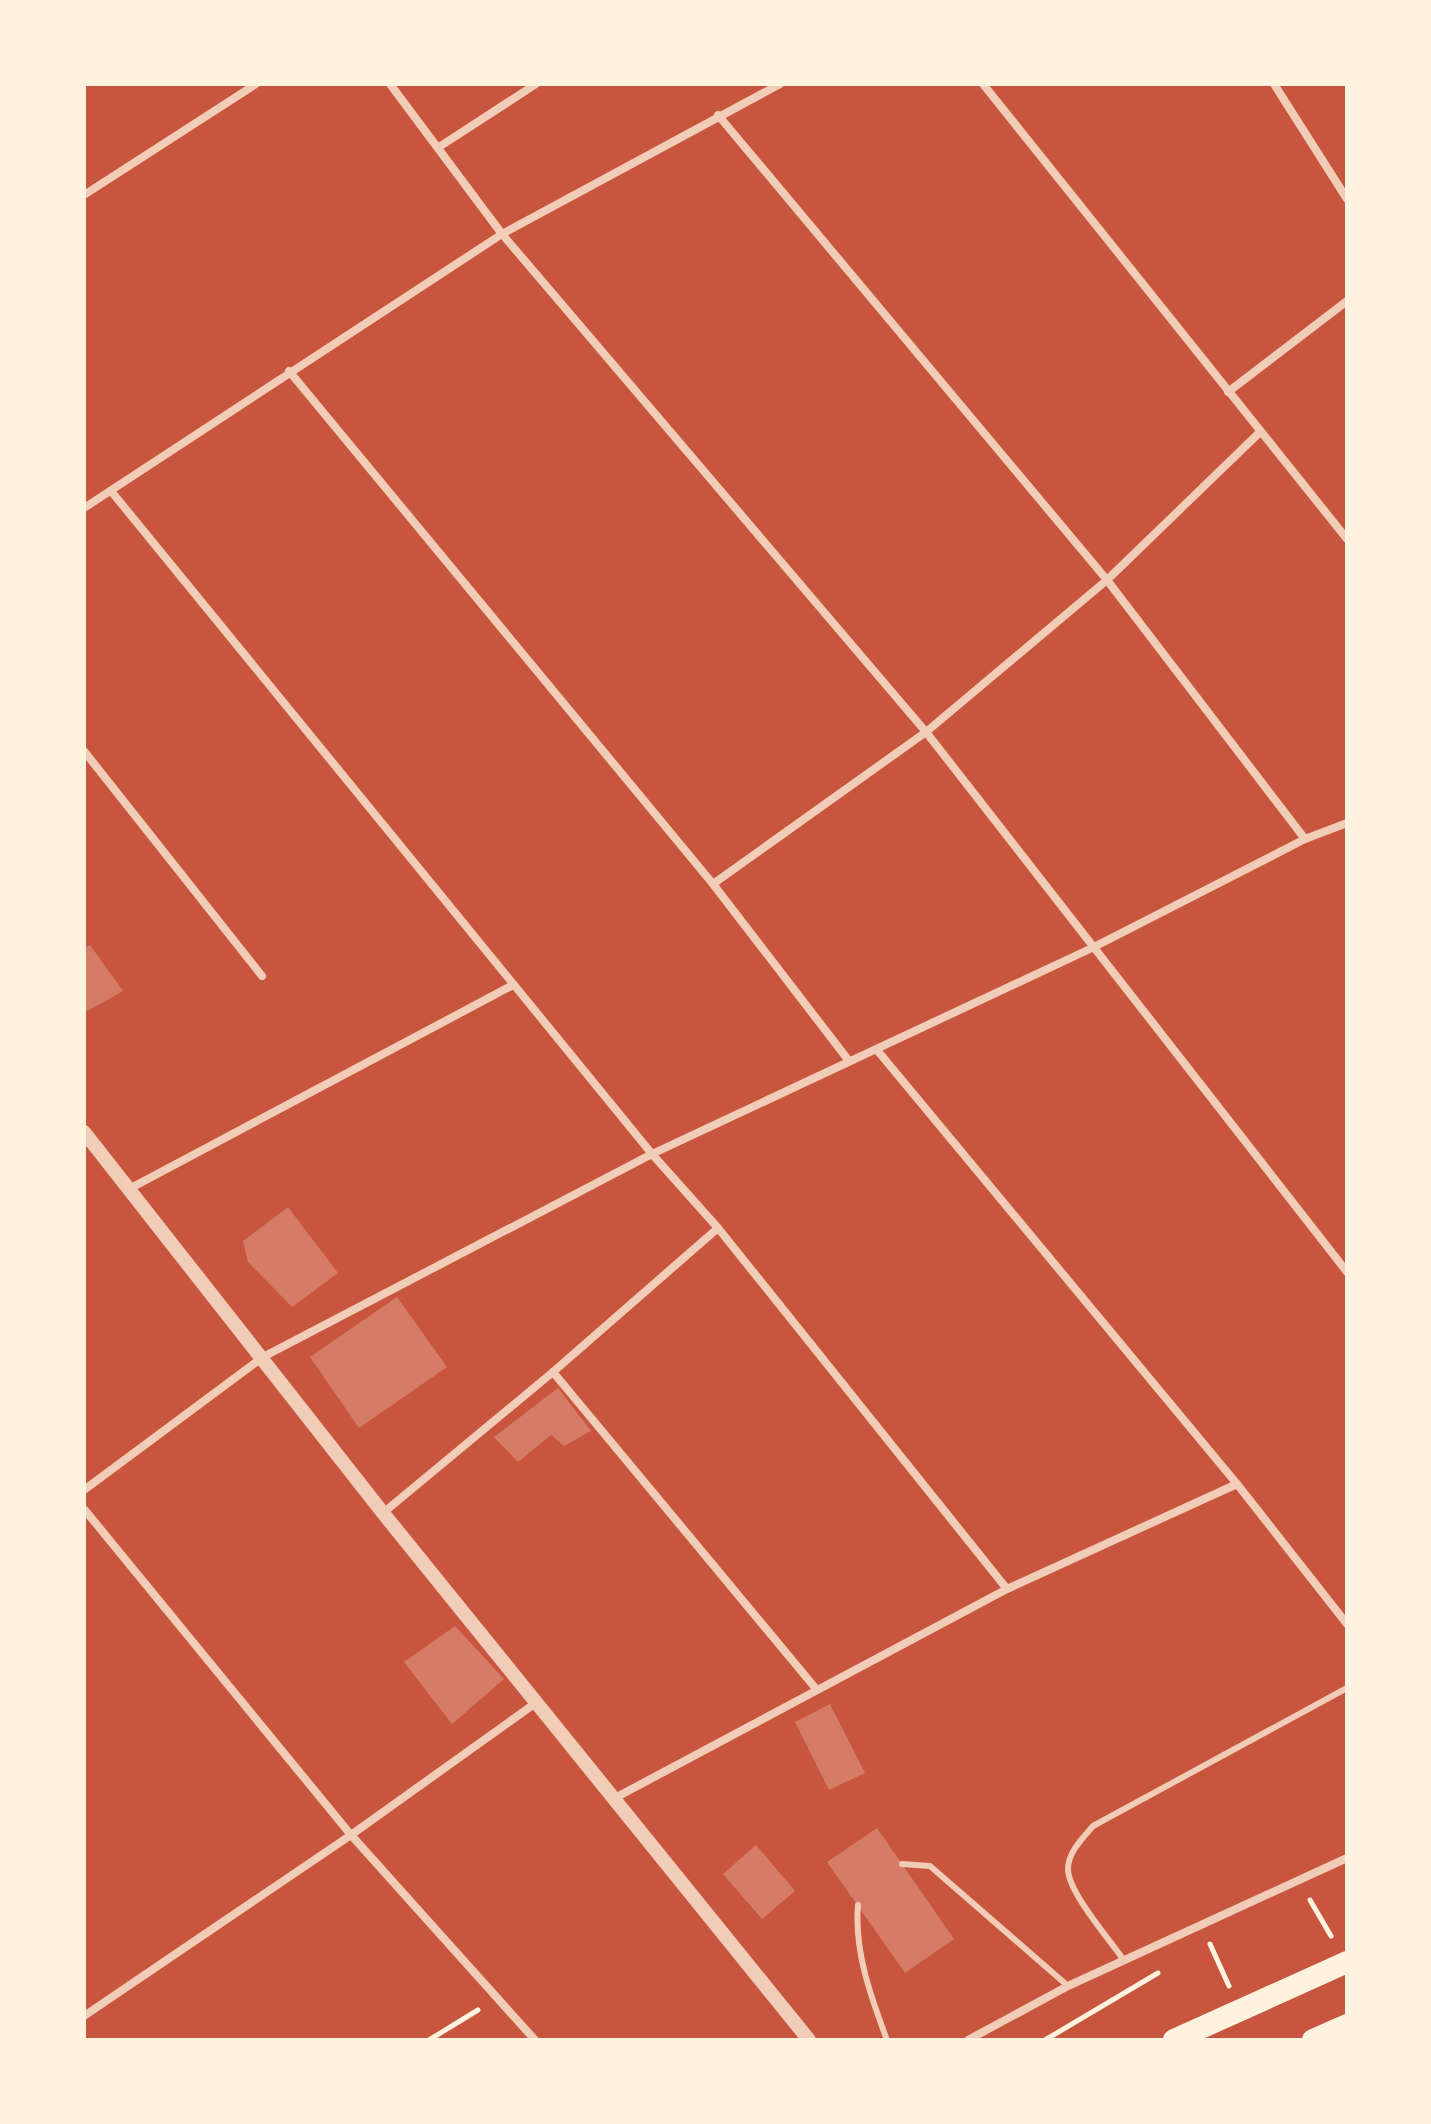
<svg xmlns="http://www.w3.org/2000/svg" width="1431" height="2124" font-family="'Varela Round',sans-serif">
<style>
.building{fill:#d67c66}
.lines{fill:none;stroke-linecap:round;stroke-linejoin:round}
.path{stroke:#fff3e0;stroke-width:5}
.service{stroke:#f1ccb7;stroke-width:6}
.minor{stroke:#f1ccb7;stroke-width:8}
.tertiary{stroke:#f1ccb7;stroke-width:14}
.trunk{stroke:#fff3e0;stroke-width:22}
</style>
<rect width="100%" height="100%" fill="#c8553d"/>
<!-- building -->
<g class="building">
<polygon points="90,945 123,991 84,1013 84,948"/>
<polygon points="288,1207 338,1273 292,1307 248,1262 243,1241"/>
<polygon points="397,1297 447,1367 359,1428 310,1357"/>
<polygon points="558,1388 591,1431 564,1446 551,1435 518,1462 494,1437"/>
<polygon points="455,1626 504,1679 452,1724 404,1662"/>
<polygon points="830,1704 865,1773 829,1790 795,1722"/>
<polygon points="877,1828 954,1939 905,1973 827,1862"/>
<polygon points="756,1845 795,1891 762,1919 723,1874"/>
</g>
<g class="lines">
<!-- path -->
<g class="path">
<polyline points="1310,1900 1331,1936"/>
<polyline points="1210,1944 1229,1986"/>
<polyline points="429,2040 478,2010"/>
<polyline points="1045,2040 1158,1973"/>
</g>
<!-- service -->
<g class="service">
<polyline points="902,1864 930,1866 1068,1986"/>
<path d="M 858,1905 C 854,1951 871,1997 887,2040"/>
<path d="M 1123,1959 C 1109,1939 1068,1892 1068,1869 C 1068,1852 1083,1838 1093,1826 L 1347,1688"/>
</g>
<!-- minor -->
<g class="minor">
<polyline points="390,84 502,234 926,732 1347,1272"/>
<polyline points="983,84 1347,539"/>
<polyline points="1274,84 1347,199"/>
<polyline points="718,115 1107,580 1305,839"/>
<polyline points="439,147 536,84"/>
<polyline points="84,195 256,84"/>
<polyline points="289,371 713,884 849,1061"/>
<polyline points="1228,392 1347,301"/>
<polyline points="111,491 652,1154 718,1228 1007,1589"/>
<polyline points="84,508 502,234 780,84"/>
<polyline points="84,751 262,976"/>
<polyline points="713,884 926,732 1107,580 1259,433"/>
<polyline points="877,1050 1237,1484 1347,1624"/>
<polyline points="129,1189 513,985"/>
<polyline points="553,1372 817,1690"/>
<polyline points="84,1490 263,1357 652,1154 1092,948 1305,839 1347,823"/>
<polyline points="84,1509 351,1835 535,2040"/>
<polyline points="383,1513 553,1372 718,1228"/>
<polyline points="613,1799 1007,1589 1237,1484"/>
<polyline points="84,2016 351,1835 537,1702"/>
<polyline points="968,2040 1068,1986 1347,1858"/>
</g>
<!-- tertiary -->
<polyline class="tertiary" points="84,1132 383,1513 809,2040"/>
<!-- trunk -->
<g class="trunk">
<polyline points="1174,2040 1347,1962"/>
<polyline points="1313,2040 1347,2025"/>
</g>
</g>
<!-- border -->
<rect width="1431" height="2124" fill="none" stroke="#fff3e0" stroke-width="172"/>
</svg>
